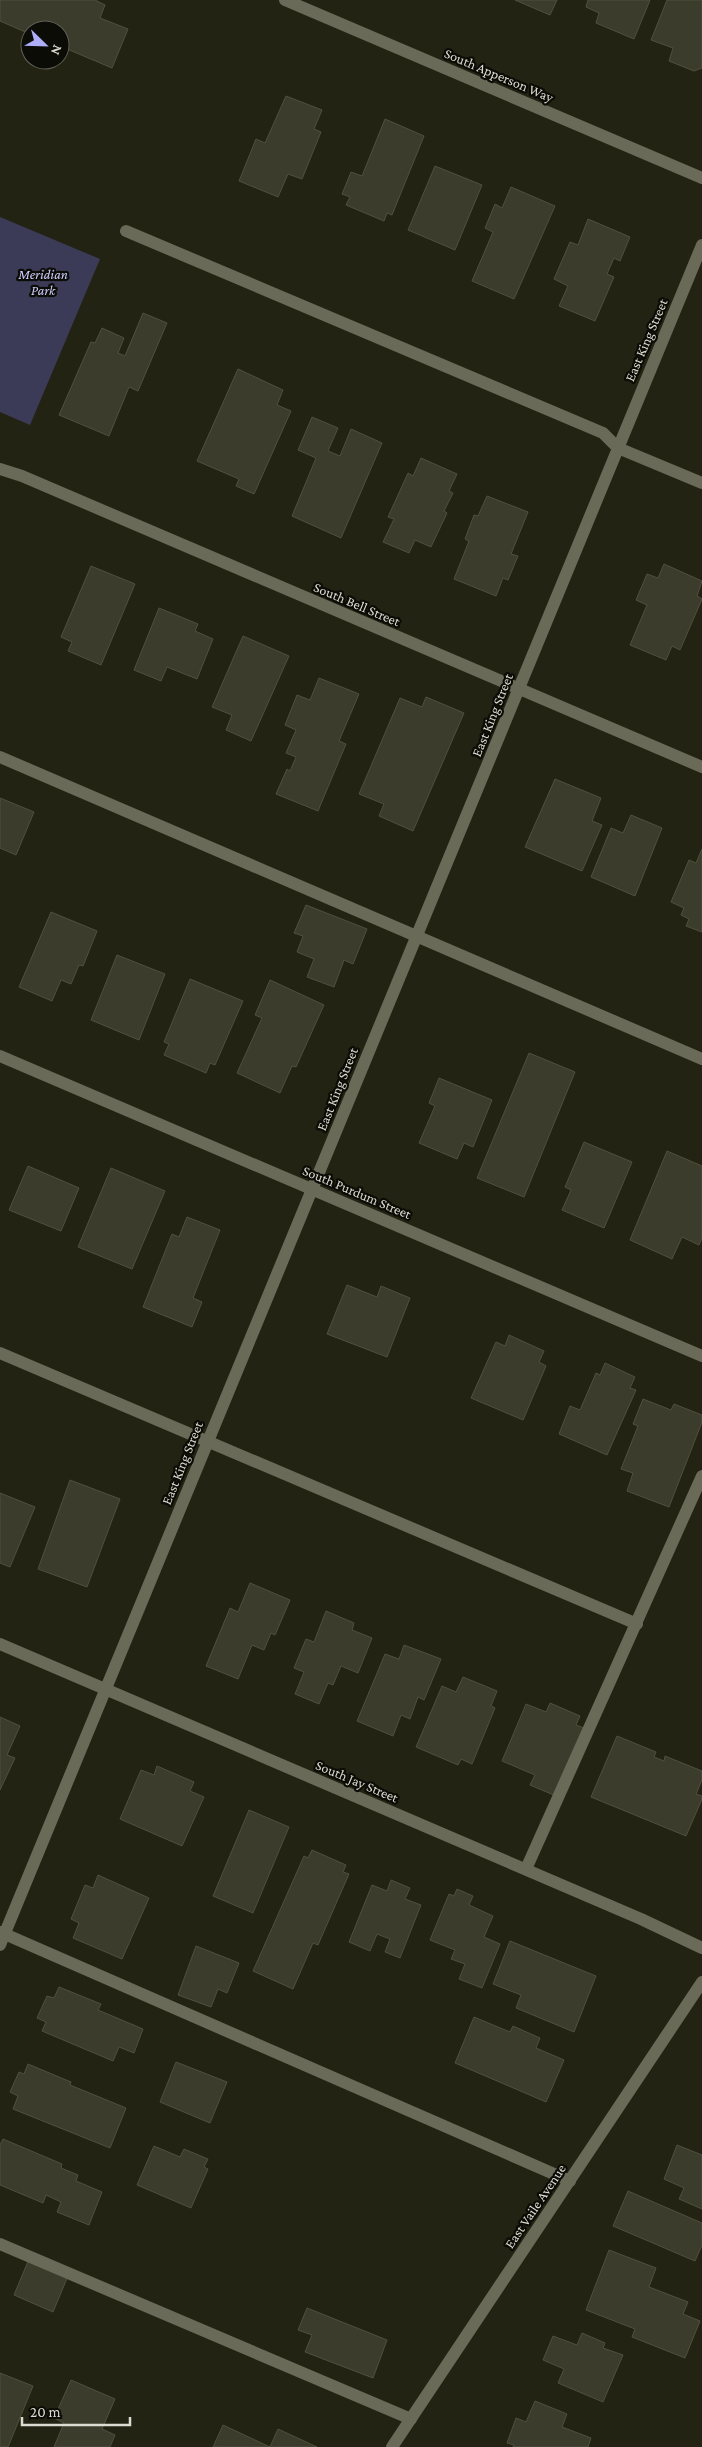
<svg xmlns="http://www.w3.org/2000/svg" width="702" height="2447" font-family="'Crimson Pro',serif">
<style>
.green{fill:#3b3b58}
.building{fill:#3b3c2b;stroke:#4f503e}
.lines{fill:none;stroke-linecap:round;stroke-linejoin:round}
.lane{stroke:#6a6a58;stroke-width:12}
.street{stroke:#6a6a58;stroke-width:12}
.secondary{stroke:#6a6a58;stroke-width:12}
.labels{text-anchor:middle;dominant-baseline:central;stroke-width:4.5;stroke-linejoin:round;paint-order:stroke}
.street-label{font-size:14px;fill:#dbdbd1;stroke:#0c0c06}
.park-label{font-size:14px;font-style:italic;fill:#cccefe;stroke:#0c0c06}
</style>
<rect width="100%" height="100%" fill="#232313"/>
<!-- green -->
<polygon class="green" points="0,217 100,259 30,425 0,412"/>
<!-- building -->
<g class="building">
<polygon points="0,0 95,0 105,5 100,18 128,29 112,68 60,46 60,30 30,30 30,34 0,21"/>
<polygon points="515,0 557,0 550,15"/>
<polygon points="588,0 650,0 634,39 596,23 599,13 586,7"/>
<polygon points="667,0 702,0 702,68 694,71 669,61 673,48 651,40"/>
<polygon points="286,96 322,110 314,129 321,132 302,179 288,174 278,197 239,181 256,139 265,143"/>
<polygon points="385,119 424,136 392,215 387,213 384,221 346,205 350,197 342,194 351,172 362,176"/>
<polygon points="435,166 482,185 455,250 408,230"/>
<polygon points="511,187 555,206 514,299 472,281 493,232 485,228 495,204 502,208"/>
<polygon points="588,219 630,237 620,261 614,258 607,274 614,277 595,321 559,306 568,286 554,279 570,242 578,245"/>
<polygon points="143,313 167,323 138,391 129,387 109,436 59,415 91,342 95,343 102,328 124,338 118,353 125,356"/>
<polygon points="238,369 283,390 277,405 291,411 254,494 236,486 239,479 197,461"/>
<polygon points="312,417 338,428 328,451 340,456 351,429 382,443 341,538 292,516 316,458 298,450"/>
<polygon points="421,458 457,474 449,491 453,493 444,511 447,513 431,547 415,540 409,553 383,542 394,519 388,517 408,473 413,476"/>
<polygon points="487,496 528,512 511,554 518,556 508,580 503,578 496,596 454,579 469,541 465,539 474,515 478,516"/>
<polygon points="664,564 702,581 697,596 702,599 680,650 672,646 666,660 630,645 647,605 636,600 647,574 658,578"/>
<polygon points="91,566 135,584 101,665 68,651 72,642 61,637"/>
<polygon points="159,608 198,624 195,631 213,639 197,679 167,667 161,681 134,670"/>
<polygon points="243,636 289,656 251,741 226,730 232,715 212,707"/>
<polygon points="319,678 359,694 339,741 346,744 318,811 276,794 287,769 290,771 296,757 286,753 296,730 285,725 297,695 310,700"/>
<polygon points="426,697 464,713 413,831 379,816 384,804 359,794 400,698 422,707"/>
<polygon points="555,779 601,798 592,821 602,825 582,871 525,847"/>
<polygon points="0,798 34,812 16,855 0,848"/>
<polygon points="631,815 662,828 635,896 591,877 611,828 623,833"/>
<polygon points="702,849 702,932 686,926 689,919 681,915 684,908 671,902 689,860 696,863"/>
<polygon points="306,905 367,929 353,964 344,960 334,987 307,977 314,959 297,952 303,936 294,933"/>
<polygon points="51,912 97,931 83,966 79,965 71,984 61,980 52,1001 19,987"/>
<polygon points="117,955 165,974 139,1040 91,1020"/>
<polygon points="190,979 243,1001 215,1065 210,1063 206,1073 164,1055 169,1044 164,1042"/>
<polygon points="270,980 324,1005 296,1067 292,1066 280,1093 237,1073 262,1018 255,1015"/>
<polygon points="529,1053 575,1072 524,1197 477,1178"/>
<polygon points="439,1078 492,1100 473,1147 464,1143 457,1159 419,1143 435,1106 429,1103"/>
<polygon points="584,1142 632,1162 604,1228 562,1210 571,1190 565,1187"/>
<polygon points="667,1151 702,1166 702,1238 699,1245 682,1237 672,1259 630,1240"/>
<polygon points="28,1166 79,1188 61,1231 9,1210"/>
<polygon points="111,1168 165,1191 132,1269 78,1247"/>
<polygon points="187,1217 220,1230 193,1298 202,1302 192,1327 143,1307 172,1234 179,1237"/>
<polygon points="347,1285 377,1297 381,1286 410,1298 387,1357 327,1334"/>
<polygon points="509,1335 544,1351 539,1362 546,1366 523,1420 471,1398 496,1342 505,1346"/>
<polygon points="605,1363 635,1377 630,1388 636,1390 607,1455 559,1434 570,1406 580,1410 596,1373 600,1375"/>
<polygon points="643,1399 671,1410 674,1404 702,1415 702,1422 669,1507 627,1491 633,1473 621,1469 638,1426 633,1424"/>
<polygon points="70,1480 120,1499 87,1587 38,1569"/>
<polygon points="0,1493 35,1507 10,1567 0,1563"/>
<polygon points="250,1583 290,1600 275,1635 271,1633 264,1650 252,1645 238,1679 206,1666 230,1608 238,1612"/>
<polygon points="326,1611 354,1623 352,1630 372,1638 358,1673 341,1666 333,1685 328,1683 319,1704 295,1694 304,1672 294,1668 306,1639 314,1642"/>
<polygon points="404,1645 441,1659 424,1700 418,1697 410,1719 401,1715 393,1736 357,1721 385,1654 399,1659"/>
<polygon points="463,1677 497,1691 491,1706 495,1708 472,1764 461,1759 458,1765 416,1747 442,1686 456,1692"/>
<polygon points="550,1703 580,1716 576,1725 584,1728 556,1796 530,1785 535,1775 502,1761 526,1704 546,1712"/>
<polygon points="0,1717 20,1726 7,1755 15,1758 0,1790"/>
<polygon points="617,1736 656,1752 654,1757 664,1761 665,1756 702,1771 702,1780 696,1794 702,1796 702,1799 686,1836 591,1797"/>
<polygon points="157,1766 194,1782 190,1791 204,1797 182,1846 120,1819 141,1770 154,1775"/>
<polygon points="249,1810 289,1827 253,1913 213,1896"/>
<polygon points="312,1850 346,1865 343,1872 349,1874 318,1945 313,1943 293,1989 253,1971 304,1856 308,1858"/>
<polygon points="98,1875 149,1898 122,1959 73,1938 79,1923 71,1919 85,1885 93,1888"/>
<polygon points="391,1880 410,1888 405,1899 421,1905 400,1958 385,1952 390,1939 377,1934 370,1951 349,1942 372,1885 387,1891"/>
<polygon points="457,1889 473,1896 469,1905 493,1916 484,1937 500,1944 482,1988 459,1979 465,1964 451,1959 455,1950 430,1940 449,1894 454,1896"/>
<polygon points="510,1941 596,1976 574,2032 516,2008 521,1995 493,1984"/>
<polygon points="196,1946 239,1963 227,1993 218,1989 211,2007 178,1995"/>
<polygon points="59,1987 101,2004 98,2010 143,2029 134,2053 119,2047 113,2061 42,2031 46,2022 37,2018 47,1996 54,1998"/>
<polygon points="474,2017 510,2032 513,2026 540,2038 536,2048 564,2060 546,2102 455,2063"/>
<polygon points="176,2062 227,2082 210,2123 160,2102"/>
<polygon points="28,2064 71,2082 70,2085 126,2108 110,2148 13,2109 18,2096 10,2092 19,2072 24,2074"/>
<polygon points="3,2139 62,2164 61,2168 78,2175 76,2181 102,2192 89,2225 57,2212 61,2202 46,2195 43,2203 0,2185 0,2145"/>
<polygon points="677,2145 702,2155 702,2209 679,2199 684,2188 664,2179"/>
<polygon points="154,2146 180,2157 184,2149 208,2159 204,2167 208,2169 191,2208 137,2185"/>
<polygon points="628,2191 702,2223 702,2245 695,2261 613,2226"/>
<polygon points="609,2250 656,2268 649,2287 688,2302 683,2314 700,2321 685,2358 632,2337 635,2329 586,2310"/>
<polygon points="29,2259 68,2276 53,2312 14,2295"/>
<polygon points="307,2308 387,2340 373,2378 305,2352 312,2335 298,2330"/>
<polygon points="582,2333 605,2343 603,2348 623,2355 603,2402 558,2383 564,2369 543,2360 553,2336 577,2345"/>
<polygon points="0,2373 33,2386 8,2447 0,2447"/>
<polygon points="71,2380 115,2399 102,2429 115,2435 110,2447 54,2447 64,2423 54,2418"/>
<polygon points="535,2401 567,2414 562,2427 591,2438 588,2447 513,2447 514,2445 507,2443 516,2418 526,2422"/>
<polygon points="223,2425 270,2447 278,2429 317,2447 213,2447"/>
</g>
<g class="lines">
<!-- lane -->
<g class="lane">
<polyline points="126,231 603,433 618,448 702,483"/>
<polyline points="0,757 702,1059"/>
<polyline points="0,1353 637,1624"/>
<polyline points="526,1869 702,1476"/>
<polyline points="0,1932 570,2181"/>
<polyline points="0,2244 411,2419"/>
</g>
<!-- street -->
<g class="street">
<polyline points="0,469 22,476 702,767"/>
<polyline points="0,1056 702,1356"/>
<polyline points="0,1644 641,1919 702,1948"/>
<polyline points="0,1945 702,245"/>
</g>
<!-- secondary -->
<g class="secondary">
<polyline points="285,0 702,178"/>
<polyline points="392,2447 702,1982"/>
</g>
</g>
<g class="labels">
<!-- street labels -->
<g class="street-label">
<text transform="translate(499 75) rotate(23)">South Apperson Way</text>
<text transform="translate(646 340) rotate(-67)">East King Street</text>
<text transform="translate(357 604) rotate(23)">South Bell Street</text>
<text transform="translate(492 715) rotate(-68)">East King Street</text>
<text transform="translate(337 1089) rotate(-68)">East King Street</text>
<text transform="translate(357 1192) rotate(23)">South Purdum Street</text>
<text transform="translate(182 1463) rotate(-68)">East King Street</text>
<text transform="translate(357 1781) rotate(23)">South Jay Street</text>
<text transform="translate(535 2206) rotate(-56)">East Vaile Avenue</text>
</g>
<!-- park labels -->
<g class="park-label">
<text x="43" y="274">Meridian<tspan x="43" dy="16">Park</tspan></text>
</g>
</g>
<!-- north arrow -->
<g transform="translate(45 45) rotate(113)"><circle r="24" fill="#0c0c06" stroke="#5f5f57"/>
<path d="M0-4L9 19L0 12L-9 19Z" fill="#aeaefa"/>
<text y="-8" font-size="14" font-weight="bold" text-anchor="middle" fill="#dbdbd1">N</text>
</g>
<!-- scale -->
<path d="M22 2417v8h108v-8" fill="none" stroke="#dbdbd1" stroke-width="2.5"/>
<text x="30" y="2417" font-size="15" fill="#dbdbd1" stroke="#0c0c06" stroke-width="4" paint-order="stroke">20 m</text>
</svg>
